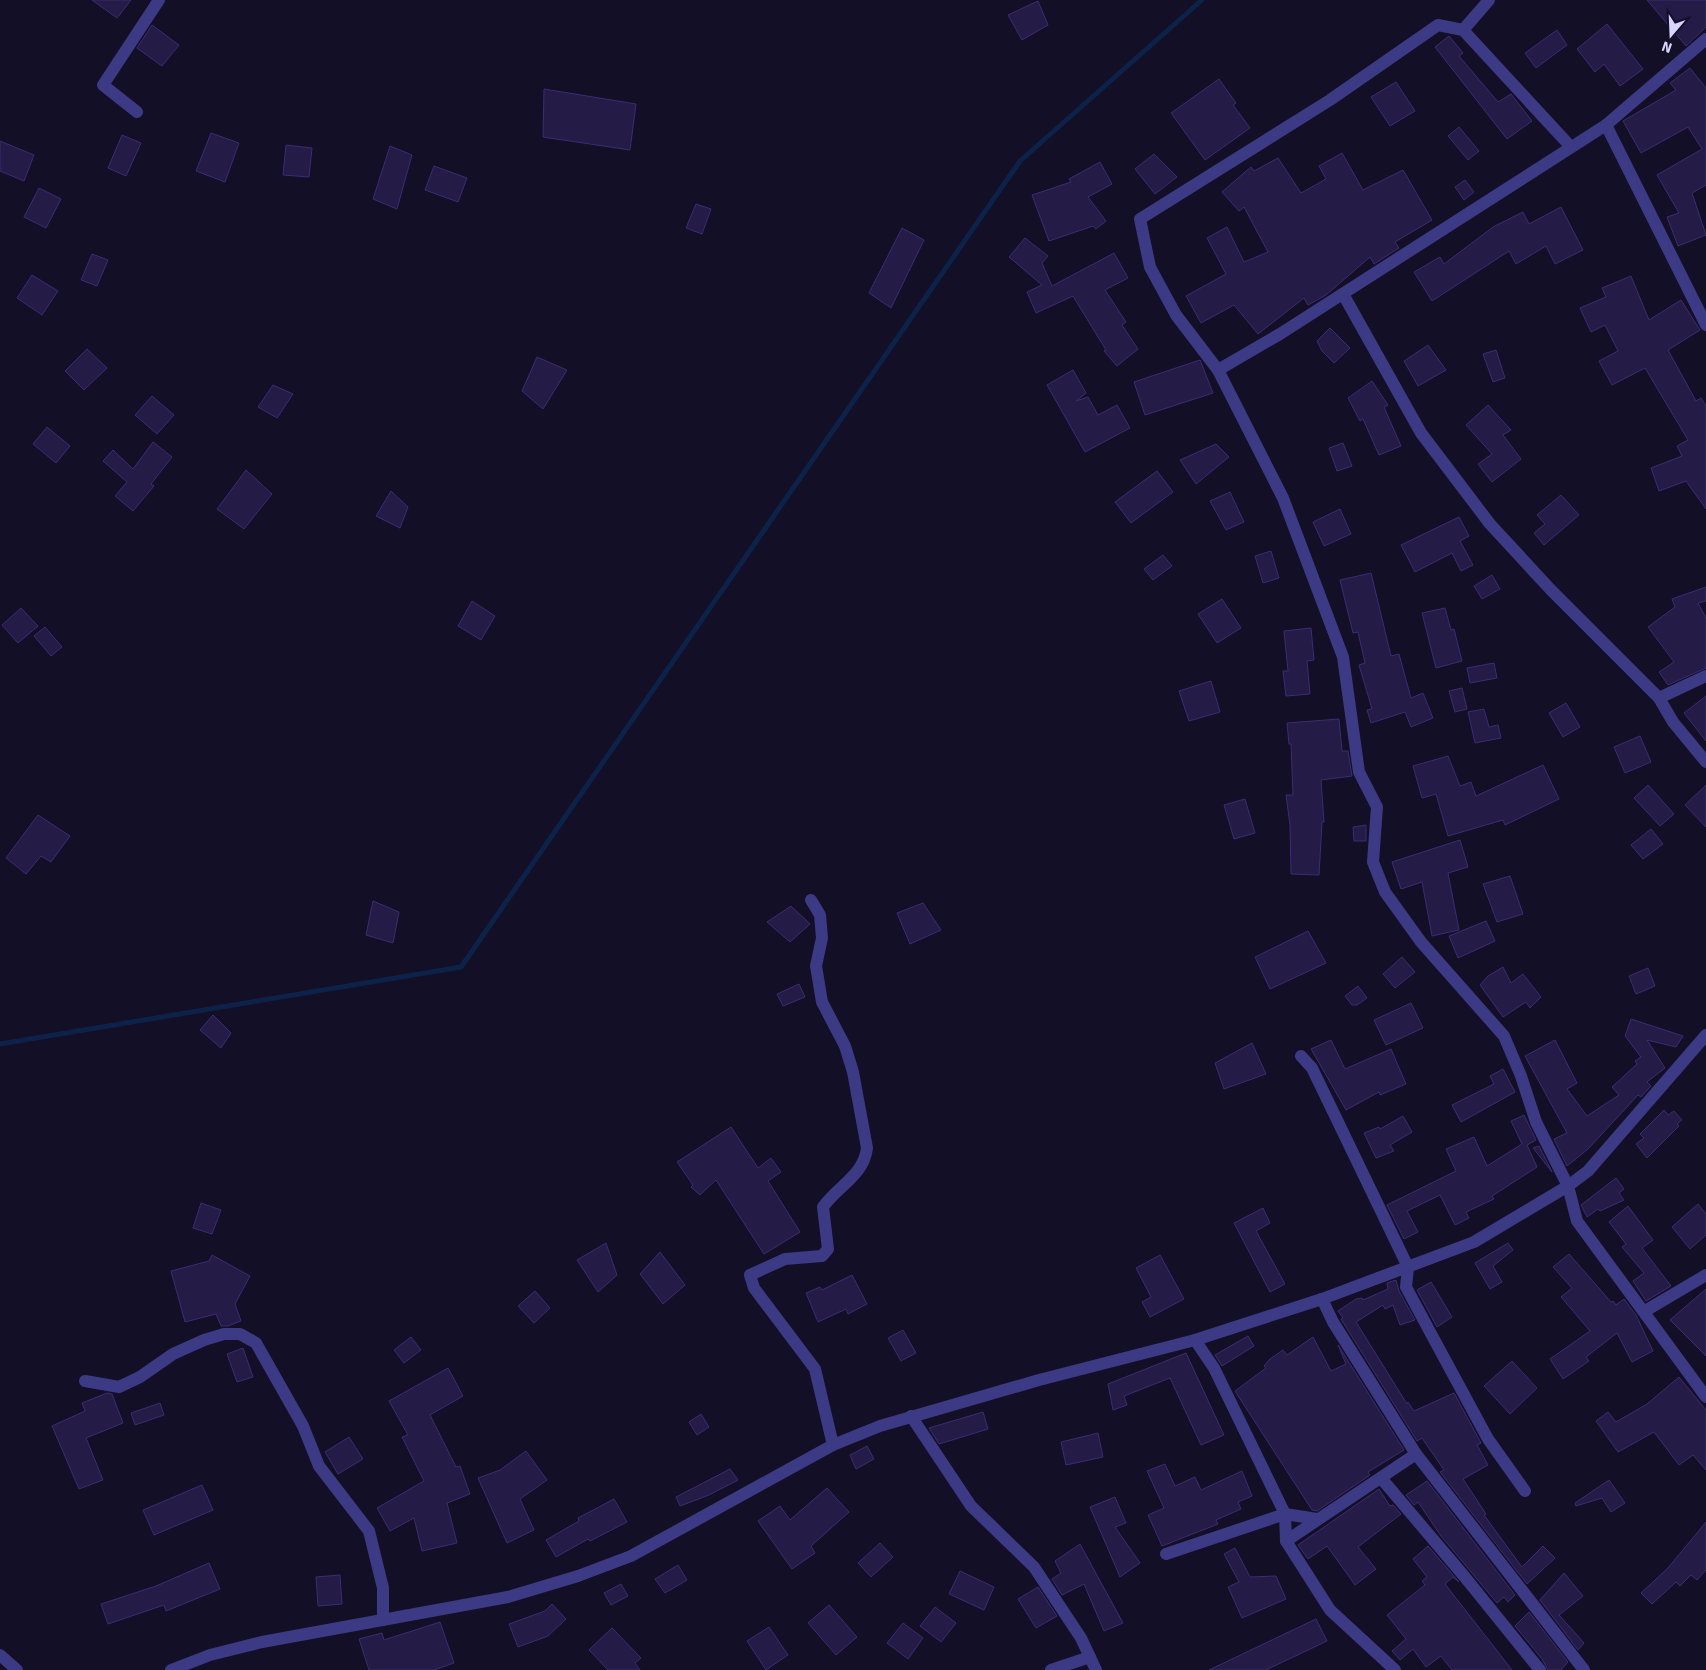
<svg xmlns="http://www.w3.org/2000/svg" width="1706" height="1670" font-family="Signika,sans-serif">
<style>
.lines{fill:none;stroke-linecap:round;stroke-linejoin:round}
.stream{stroke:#0c2248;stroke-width:5}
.building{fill:#241b47;stroke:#3b2d73}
.minor{stroke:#3d3a85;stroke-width:12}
</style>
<rect width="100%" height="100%" fill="#130f26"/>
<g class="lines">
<!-- stream -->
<polyline class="stream" points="0,1044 461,967 1020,161 1202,0"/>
</g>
<!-- building -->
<g class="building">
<polygon points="92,0 131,0 117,18"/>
<polygon points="1647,0 1706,0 1706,27 1686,46"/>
<polygon points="1038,1 1048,25 1022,40 1008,15"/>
<polygon points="1607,24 1643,69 1620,86 1604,64 1595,72 1577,49"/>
<polygon points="152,25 179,45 162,66 137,48"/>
<polygon points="1557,30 1567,45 1536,68 1525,53"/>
<polygon points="1449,36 1463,53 1459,56 1498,102 1511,94 1532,121 1507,139 1435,47"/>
<polygon points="1690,68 1706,88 1706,185 1692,193 1706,235 1678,246 1667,217 1679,213 1657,175 1702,149 1688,127 1641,153 1623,121 1676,90 1670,83"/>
<polygon points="1219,79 1236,103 1233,105 1250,128 1205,160 1171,113"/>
<polygon points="1396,82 1415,111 1390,126 1371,97"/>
<polygon points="544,89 636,104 630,150 543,137"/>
<polygon points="1459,127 1479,151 1468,160 1448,136"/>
<polygon points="211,133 239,143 225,182 196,171"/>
<polygon points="122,135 141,143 126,176 108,168"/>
<polygon points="0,141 34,155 24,181 0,171"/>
<polygon points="286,145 312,148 309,177 283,175"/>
<polygon points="390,146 412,155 397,209 373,199"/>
<polygon points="1342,153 1363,190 1403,170 1432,220 1395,242 1399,248 1374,264 1370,257 1326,295 1308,305 1304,298 1258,334 1234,305 1201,323 1186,296 1226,274 1207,238 1227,227 1244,262 1268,252 1244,207 1239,211 1222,192 1251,167 1254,171 1278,158 1301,193 1326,179 1319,166"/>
<polygon points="1154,154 1177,177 1155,194 1135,169"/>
<polygon points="1100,162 1112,184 1088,197 1106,221 1096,229 1093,226 1049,241 1032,195 1071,182 1069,179"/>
<polygon points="434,166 467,178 458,202 425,190"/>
<polygon points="1465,180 1474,192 1464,200 1455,187"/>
<polygon points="39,188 61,199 46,228 24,217"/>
<polygon points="696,204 711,209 702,234 686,228"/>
<polygon points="1561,207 1583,250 1555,264 1546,246 1516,264 1509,251 1432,301 1414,272 1440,257 1444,264 1493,227 1523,212 1529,224"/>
<polygon points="902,228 924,240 891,308 869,293"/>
<polygon points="1025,238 1048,256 1042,263 1052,286 1114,253 1128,278 1105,290 1126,322 1122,325 1138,349 1117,366 1104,351 1106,350 1073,296 1036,313 1027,292 1042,285 1009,257"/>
<polygon points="92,254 108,260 97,286 81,280"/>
<polygon points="32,275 58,291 42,315 17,298"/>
<polygon points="1631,276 1649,320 1681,300 1700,330 1668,350 1696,401 1701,398 1706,406 1706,509 1686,481 1659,491 1651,468 1682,456 1677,446 1688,440 1645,368 1612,385 1599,361 1618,351 1605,325 1591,332 1580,308 1606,297 1602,288"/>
<polygon points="1330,328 1350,348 1334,363 1322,351 1317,341"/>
<polygon points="1428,345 1446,370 1418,386 1404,361"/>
<polygon points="87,349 107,368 84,390 65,371"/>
<polygon points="1496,350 1505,378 1493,382 1483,354"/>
<polygon points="537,357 567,370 543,409 522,391"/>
<polygon points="1200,360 1213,393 1145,415 1134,382"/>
<polygon points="1073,370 1086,393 1076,401 1088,397 1098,415 1117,405 1130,428 1085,452 1047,385"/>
<polygon points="1372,381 1388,405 1384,407 1401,446 1379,455 1363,419 1360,421 1348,398"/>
<polygon points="273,385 293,394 277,418 258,407"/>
<polygon points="152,396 174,415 157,434 135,415"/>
<polygon points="1488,405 1511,430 1503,435 1521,459 1492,482 1478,464 1492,454 1466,425"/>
<polygon points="47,427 70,446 56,463 33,444"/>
<polygon points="153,442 172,457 151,484 154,486 133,511 115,496 127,482 103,461 113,450 133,469"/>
<polygon points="1343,443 1352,466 1337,471 1329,448"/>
<polygon points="1216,444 1229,457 1196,484 1180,460"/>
<polygon points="246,470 272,494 244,529 217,509"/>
<polygon points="1157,471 1173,492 1131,523 1115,502"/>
<polygon points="391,491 408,507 400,528 376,516"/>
<polygon points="1230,492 1244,522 1226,530 1210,501"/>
<polygon points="1561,495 1579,515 1544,545 1534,533 1545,524 1537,515"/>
<polygon points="1340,509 1351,534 1324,546 1313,522"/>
<polygon points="1459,517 1469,536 1460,541 1473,565 1461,571 1452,553 1415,572 1401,545"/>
<polygon points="1271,551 1279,578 1263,583 1255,556"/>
<polygon points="1163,555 1172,566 1153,580 1144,569"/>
<polygon points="1371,573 1391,656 1399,654 1411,698 1423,693 1433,718 1411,727 1405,712 1371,723 1367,710 1372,709 1359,665 1365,663 1358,632 1353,633 1340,580"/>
<polygon points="1492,575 1500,589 1482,599 1474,586"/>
<polygon points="1706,587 1706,601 1698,603 1706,618 1706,668 1668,685 1659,672 1674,662 1648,627 1675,607 1672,599"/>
<polygon points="1222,599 1241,628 1217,643 1198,614"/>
<polygon points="472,601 495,616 481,640 458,626"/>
<polygon points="21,608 38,626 18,643 2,625"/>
<polygon points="1445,608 1451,630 1454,629 1462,661 1436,668 1422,613"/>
<polygon points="45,627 62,647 51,656 34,636"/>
<polygon points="1311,628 1314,660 1307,661 1310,694 1286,696 1283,671 1288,671 1284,631"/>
<polygon points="1494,663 1497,678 1470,683 1467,668"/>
<polygon points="1211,681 1220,712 1189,721 1179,691"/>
<polygon points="1462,688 1467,709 1455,712 1449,691"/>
<polygon points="1706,696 1706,741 1684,713"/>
<polygon points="1566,703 1580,727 1563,737 1549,713"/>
<polygon points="1484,709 1489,727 1498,725 1501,738 1475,743 1468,712"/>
<polygon points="1339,719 1342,751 1348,751 1352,776 1321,780 1324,822 1322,822 1319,875 1291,874 1290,825 1286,795 1293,795 1291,744 1289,744 1287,723"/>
<polygon points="1640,736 1651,762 1625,773 1614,747"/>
<polygon points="1448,756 1460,786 1471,782 1476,796 1543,765 1559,799 1505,825 1503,820 1448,836 1436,794 1422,798 1413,766"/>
<polygon points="1648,785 1674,814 1660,826 1634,798"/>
<polygon points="1706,785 1706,827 1685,805"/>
<polygon points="1245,799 1255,833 1234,839 1224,805"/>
<polygon points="38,815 70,836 51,862 41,856 26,874 6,858"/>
<polygon points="1366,825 1366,841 1354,841 1353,827"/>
<polygon points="1651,829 1663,844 1643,859 1631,845"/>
<polygon points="1460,840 1468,867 1448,873 1459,930 1432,936 1422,882 1401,889 1392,862"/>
<polygon points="1510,876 1523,914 1497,922 1483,884"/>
<polygon points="373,901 399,912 393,943 366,935"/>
<polygon points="923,903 941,930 910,944 897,913"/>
<polygon points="791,906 810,924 790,942 767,922"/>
<polygon points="1486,921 1495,941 1458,958 1449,936"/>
<polygon points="1308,931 1326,963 1270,989 1255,957"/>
<polygon points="1402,957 1415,972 1395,988 1383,974"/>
<polygon points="1503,967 1511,983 1523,974 1541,997 1530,1008 1526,1002 1503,1017 1480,985 1488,976"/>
<polygon points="1648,968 1655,986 1636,994 1629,976"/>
<polygon points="799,984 805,997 783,1006 777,994"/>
<polygon points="1358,986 1367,998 1357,1005 1352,1005 1345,996"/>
<polygon points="1411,1003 1423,1028 1386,1045 1374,1020"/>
<polygon points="213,1015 231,1033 221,1048 200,1030"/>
<polygon points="1631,1019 1683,1036 1676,1047 1647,1040 1665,1068 1647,1082 1651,1086 1641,1097 1638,1095 1588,1149 1567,1166 1554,1139 1567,1133 1525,1056 1555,1040 1577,1083 1567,1089 1587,1116 1619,1095 1612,1087 1637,1064 1635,1061 1641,1057 1625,1036"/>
<polygon points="1331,1040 1345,1069 1391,1049 1406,1084 1380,1095 1379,1092 1346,1110 1311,1049"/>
<polygon points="1252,1043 1266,1074 1224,1089 1215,1063"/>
<polygon points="1503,1069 1515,1092 1461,1122 1452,1105 1494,1084 1490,1076"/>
<polygon points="1664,1110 1668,1115 1674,1111 1682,1120 1677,1124 1679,1126 1647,1158 1636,1144 1644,1138 1640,1134"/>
<polygon points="1524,1115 1536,1140 1527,1145 1537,1167 1492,1196 1494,1199 1466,1212 1469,1218 1455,1225 1440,1195 1407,1211 1418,1232 1404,1239 1387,1205 1456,1171 1446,1149 1474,1137 1487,1166 1522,1144 1511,1121"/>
<polygon points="1403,1116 1412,1132 1390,1145 1394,1151 1376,1158 1364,1133 1379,1127 1380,1129"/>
<polygon points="731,1127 758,1168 771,1158 781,1172 768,1181 800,1232 764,1254 716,1180 700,1195 691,1187 693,1185 677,1162"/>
<polygon points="1539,1146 1552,1172 1533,1148"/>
<polygon points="1616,1178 1624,1189 1619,1193 1624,1200 1600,1211 1598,1209 1587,1217 1581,1205"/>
<polygon points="201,1203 221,1210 212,1234 193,1228"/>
<polygon points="1698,1204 1706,1214 1706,1235 1690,1249 1672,1227"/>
<polygon points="1628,1206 1653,1240 1642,1248 1671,1286 1646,1301 1633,1281 1644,1273 1622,1247 1626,1244 1609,1222"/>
<polygon points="1263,1208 1270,1223 1256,1231 1285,1284 1270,1292 1234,1223"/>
<polygon points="606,1243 617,1275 598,1292 577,1260"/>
<polygon points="1508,1243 1513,1250 1493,1266 1502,1282 1490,1289 1475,1263"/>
<polygon points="660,1252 685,1285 663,1304 640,1274"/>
<polygon points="1569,1254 1611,1302 1613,1301 1616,1305 1624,1299 1636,1315 1653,1351 1632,1362 1617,1333 1586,1357 1589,1361 1563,1379 1550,1359 1590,1331 1561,1297 1572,1288 1553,1267"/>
<polygon points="212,1255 250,1276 235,1304 241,1321 228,1326 221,1326 216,1314 185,1322 171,1271 209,1261"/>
<polygon points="1160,1255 1184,1299 1150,1317 1142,1302 1151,1297 1136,1268"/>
<polygon points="852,1275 867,1304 848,1314 846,1309 818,1322 806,1293 820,1287 822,1290"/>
<polygon points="1396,1280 1399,1291 1415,1320 1400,1325 1393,1305 1385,1309 1383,1305 1356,1322 1407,1404 1408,1402 1414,1411 1454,1393 1481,1443 1477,1445 1488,1465 1463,1479 1486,1514 1484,1515 1522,1567 1543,1546 1555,1558 1527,1584 1440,1472 1444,1470 1422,1438 1417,1441 1341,1319 1343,1318 1338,1311 1356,1299 1362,1298 1363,1300 1388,1289 1387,1283"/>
<polygon points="1431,1282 1452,1317 1437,1327 1417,1290"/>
<polygon points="1706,1289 1706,1356 1670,1320"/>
<polygon points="535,1291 550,1308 534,1323 518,1306"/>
<polygon points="903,1330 916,1353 901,1361 888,1338"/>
<polygon points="1248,1336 1254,1346 1222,1366 1215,1355"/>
<polygon points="411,1337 421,1350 404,1363 394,1350"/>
<polygon points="1313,1337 1331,1371 1346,1364 1338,1345 1404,1450 1368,1472 1370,1475 1317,1511 1312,1510 1235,1391 1266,1368 1264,1366 1270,1359 1283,1350 1287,1355"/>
<polygon points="243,1348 253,1377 237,1382 227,1354"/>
<polygon points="1186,1353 1224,1435 1201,1445 1170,1378 1124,1396 1127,1405 1113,1410 1108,1384"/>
<polygon points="1512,1361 1537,1388 1510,1414 1484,1386"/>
<polygon points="448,1368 463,1396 430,1415 456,1467 460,1466 470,1494 447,1503 457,1543 422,1551 414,1518 390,1531 377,1508 424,1481 402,1437 408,1435 389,1401"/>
<polygon points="1679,1377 1706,1410 1706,1470 1693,1455 1679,1465 1654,1432 1618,1452 1596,1421 1608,1412 1616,1422 1647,1404"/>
<polygon points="107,1393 112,1394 123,1423 86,1438 103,1480 79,1489 52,1426 85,1411 82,1403"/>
<polygon points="160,1403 164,1415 135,1425 131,1413"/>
<polygon points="983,1412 988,1429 939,1444 929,1428"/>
<polygon points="701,1414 709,1427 697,1435 689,1422"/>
<polygon points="1098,1433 1103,1457 1066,1465 1061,1442"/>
<polygon points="349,1437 363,1459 338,1474 325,1452"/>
<polygon points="867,1446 874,1459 856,1469 850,1455"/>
<polygon points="526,1451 547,1480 520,1499 534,1530 507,1543 478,1478 500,1470"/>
<polygon points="1165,1464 1175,1486 1195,1477 1201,1490 1242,1471 1252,1496 1238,1502 1241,1509 1216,1520 1218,1524 1162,1546 1148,1515 1164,1508 1147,1471"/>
<polygon points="730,1469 738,1480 709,1495 680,1506 676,1497"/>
<polygon points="1609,1480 1625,1503 1611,1512 1602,1498 1576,1506 1575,1503"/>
<polygon points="1427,1481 1515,1595 1508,1602 1504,1597 1497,1603 1441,1536 1418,1502 1414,1505 1406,1495"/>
<polygon points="202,1485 213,1510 154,1535 143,1510"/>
<polygon points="827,1488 849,1512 811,1546 815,1553 792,1569 758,1521 780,1506 790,1520"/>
<polygon points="1379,1489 1390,1506 1393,1505 1401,1514 1358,1547 1376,1569 1355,1585 1327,1546 1308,1559 1298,1545"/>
<polygon points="1115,1497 1126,1523 1115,1527 1140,1563 1120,1577 1090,1507"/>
<polygon points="614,1499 627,1522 590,1541 588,1539 556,1557 546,1540 579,1521 578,1518"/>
<polygon points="1706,1522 1706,1570 1697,1580 1691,1575 1680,1586 1676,1582 1652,1604 1641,1593 1668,1568"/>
<polygon points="880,1543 893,1557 871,1577 858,1563"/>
<polygon points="1080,1544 1123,1623 1104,1631 1084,1584 1062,1595 1052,1579 1061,1573 1055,1561"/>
<polygon points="1428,1546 1459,1582 1453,1577 1445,1584 1512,1670 1452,1670 1441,1656 1426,1667 1413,1649 1400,1660 1392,1651 1406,1639 1387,1615 1425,1585 1422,1581 1427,1577 1413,1559"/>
<polygon points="1235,1548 1250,1577 1276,1576 1286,1599 1242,1618 1228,1587 1239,1582 1224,1554"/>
<polygon points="209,1563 220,1589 166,1611 164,1605 108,1624 101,1604 156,1586"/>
<polygon points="678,1565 687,1580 665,1593 655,1579"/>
<polygon points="960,1571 994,1587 984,1610 949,1594"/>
<polygon points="1564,1573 1583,1596 1559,1615 1584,1643 1578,1650 1540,1600"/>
<polygon points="340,1575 342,1604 318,1606 316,1577"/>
<polygon points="621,1584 628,1596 611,1605 604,1593"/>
<polygon points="1038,1587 1057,1616 1036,1628 1018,1599"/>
<polygon points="552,1604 566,1619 548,1636 518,1647 509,1624 545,1611"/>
<polygon points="829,1605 857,1637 836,1655 808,1623"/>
<polygon points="935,1607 956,1623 941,1642 920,1626"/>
<polygon points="1529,1612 1568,1662 1561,1670 1548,1670 1542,1659 1515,1626"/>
<polygon points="1316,1619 1327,1641 1266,1670 1209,1670"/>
<polygon points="440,1622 454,1663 434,1670 369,1670 359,1639 382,1633 384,1640"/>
<polygon points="903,1623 923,1638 908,1659 887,1643"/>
<polygon points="769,1627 788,1655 766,1670 747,1641"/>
<polygon points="612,1628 641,1658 635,1663 640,1670 608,1670 589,1650"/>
</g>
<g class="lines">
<!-- minor -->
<g class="minor">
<polyline points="1463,30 1489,0"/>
<polyline points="1706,39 1606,125 1280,334 1218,370 1283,498 1343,657 1359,772 1377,807 1373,862 1385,892 1421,942 1504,1036 1521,1076 1536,1122 1568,1186 1577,1221 1706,1397"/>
<polyline points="137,112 103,85 159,0"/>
<polyline points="1606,125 1706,325"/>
<polyline points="1343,294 1421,433 1490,524 1551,590 1659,698 1673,722 1706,762"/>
<polyline points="1218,370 1176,315 1150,267 1140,219 1330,100 1438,25 1463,30 1571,147"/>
<polyline points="1659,698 1706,676"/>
<path d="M 811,900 L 820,915 L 822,938 L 816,966 L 822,1002 L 845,1046 L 853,1072 L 867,1148 C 864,1175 838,1186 823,1207 L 828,1249 L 822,1256 L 785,1259 L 750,1275 L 754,1288 L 815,1369 L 833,1445"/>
<polyline points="1301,1056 1312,1068 1408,1267 1406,1287 1429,1330 1488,1439 1525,1491"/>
<polyline points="1322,1299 1333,1322 1416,1454 1584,1670"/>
<polyline points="1645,1311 1706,1275"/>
<polyline points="1195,1340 1214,1368 1285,1514 1286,1541 1330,1610 1395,1670"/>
<polyline points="85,1381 119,1387 140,1377 173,1354 204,1340 224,1334 240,1334 256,1343 303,1426 319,1466 369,1531 383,1588 383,1620"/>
<polyline points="911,1416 971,1506 1034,1567 1081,1638 1096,1670"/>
<polyline points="1381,1478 1464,1576 1540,1670"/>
<polyline points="1286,1541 1416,1454"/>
<polyline points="1166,1554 1285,1514 1317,1519"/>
<polyline points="0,1655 17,1670"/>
<polyline points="171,1670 210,1655 262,1642 508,1597 578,1576 631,1556 833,1445 880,1426 1039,1380 1195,1340 1322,1299 1474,1242 1568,1186 1588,1171 1706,1035"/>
<polyline points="1051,1670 1090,1657"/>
</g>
</g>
<!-- north arrow -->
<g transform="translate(1671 35) rotate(199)" stroke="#130f26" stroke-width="4" paint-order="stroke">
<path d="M0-4L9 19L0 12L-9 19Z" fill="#d9d4ff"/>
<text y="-8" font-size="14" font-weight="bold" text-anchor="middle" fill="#d9d4ff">N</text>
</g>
</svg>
